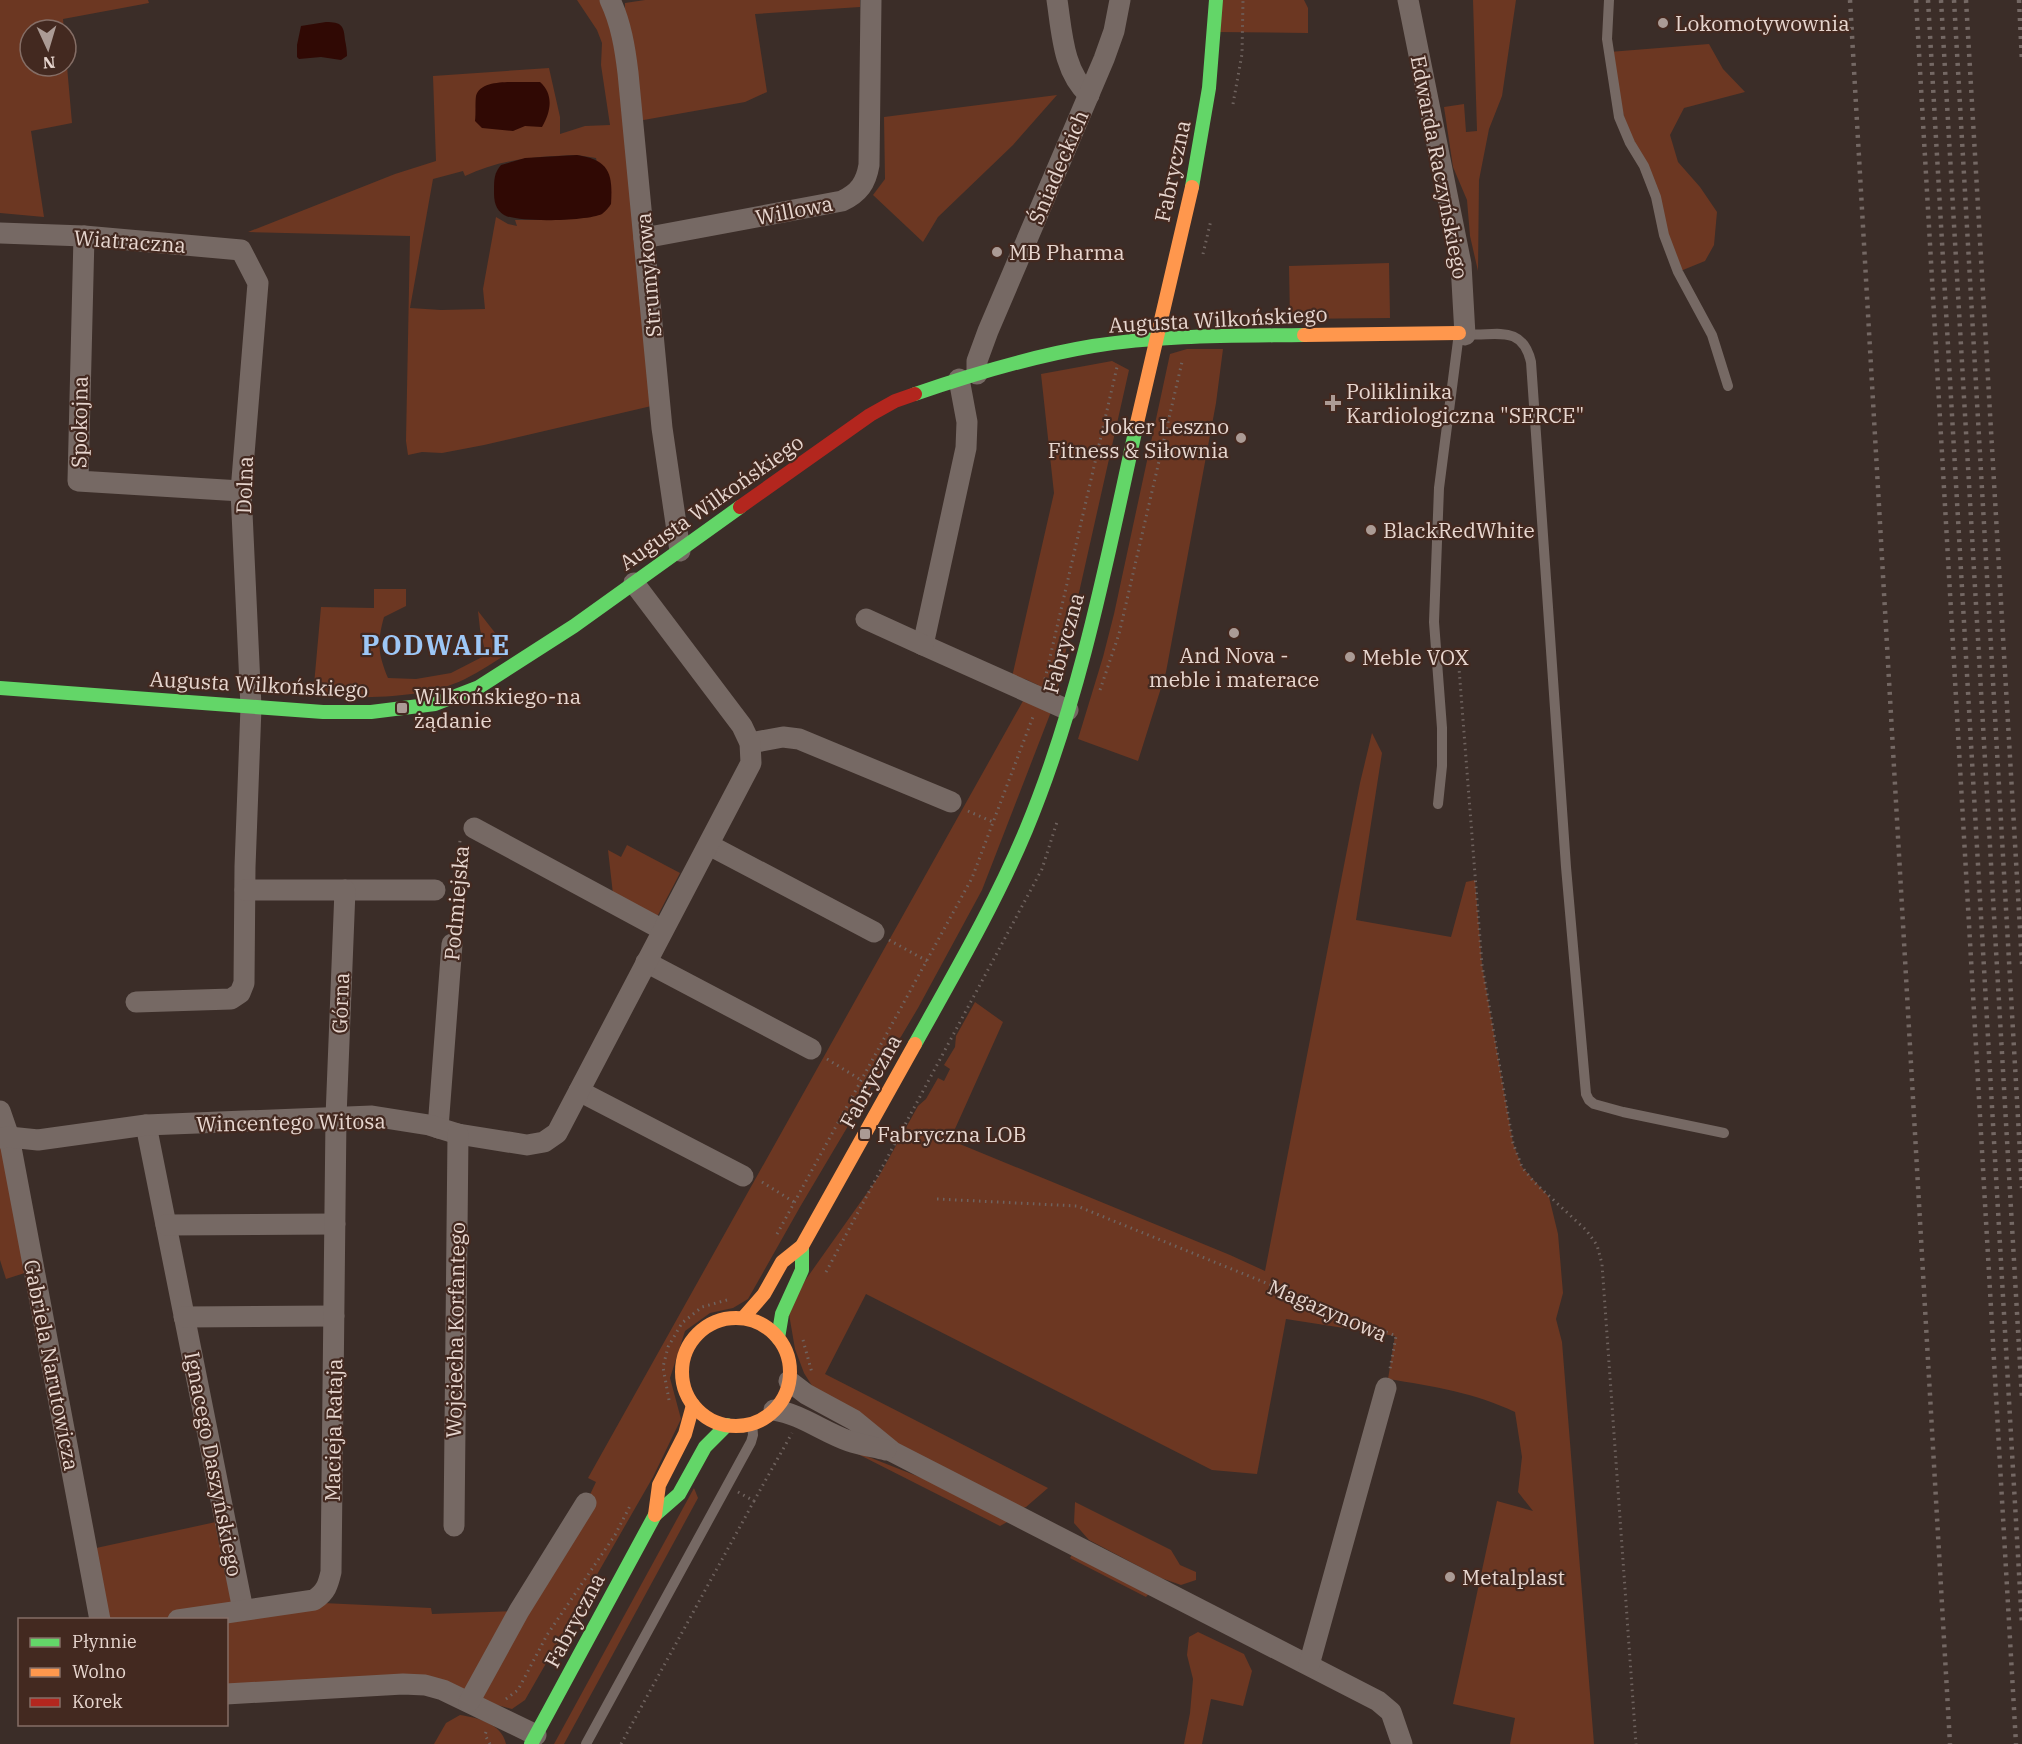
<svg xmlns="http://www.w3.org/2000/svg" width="2022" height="1744" font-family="'IBM Plex Serif',serif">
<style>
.green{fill:#6c3722;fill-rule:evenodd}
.water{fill:#300904}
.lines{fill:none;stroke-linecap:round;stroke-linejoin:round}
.path{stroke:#6f635f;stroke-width:3;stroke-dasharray:1.5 4.5;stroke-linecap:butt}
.lane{stroke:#766964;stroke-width:10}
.street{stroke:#766964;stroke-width:21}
.fast{stroke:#63d668;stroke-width:14}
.slow{stroke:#ff974d;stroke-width:14}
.jam{stroke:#b3261e;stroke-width:14}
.rail{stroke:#746864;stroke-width:4.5;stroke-dasharray:3 6;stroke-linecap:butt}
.poi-dot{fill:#ab9b95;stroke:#432920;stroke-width:2}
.labels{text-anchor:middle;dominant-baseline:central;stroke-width:4.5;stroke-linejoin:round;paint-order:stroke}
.poi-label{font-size:21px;fill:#e7d6cf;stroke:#432920;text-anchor:start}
.street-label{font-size:21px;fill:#e7d6cf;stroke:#432920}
.district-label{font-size:27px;font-weight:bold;letter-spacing:1.5px;fill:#9dc7f6;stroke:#432920}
</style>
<rect width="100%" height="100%" fill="#3b2d28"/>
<!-- green -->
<g class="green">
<polygon points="0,0 148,0 149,3 63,19 64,30 30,30 30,66 66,66 66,55 72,123 31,131 44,217 0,213"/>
<path d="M 577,0 L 610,0 L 660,404 L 484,445 L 442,453 L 422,452 L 408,455 L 406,441 L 410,236 L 248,232 L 395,174 L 436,161 L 433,76 L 549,68 L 560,117 L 560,134 L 585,126 L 610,125 L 601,65 L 602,43 L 597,30 ZM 577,155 L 596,158 L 607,209 C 591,222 537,220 515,220 L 517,226 L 508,224 L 496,217 L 483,289 L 485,309 L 441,310 L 410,308 L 433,179 L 463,171 L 465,176 C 500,159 539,156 577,155 Z"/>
<polygon points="645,0 860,0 860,7 755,14 767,92 745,102 638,121 625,24 625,3"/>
<polygon points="1216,0 1304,0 1308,8 1308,33 1216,32"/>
<polygon points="1473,0 1516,0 1502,96 1489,129 1479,180 1478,271 1470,236 1467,200 1453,167 1444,107 1464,104 1466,132 1477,131"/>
<polygon points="1709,44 1723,69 1745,92 1684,108 1670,135 1678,162 1700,187 1717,212 1714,245 1705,261 1678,272 1656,197 1630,143 1609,52"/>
<polygon points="1057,95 1013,145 938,217 923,242 873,195 885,179 884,117"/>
<polygon points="1389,263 1390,318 1290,319 1289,266"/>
<polygon points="1187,349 1223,349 1216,403 1166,672 1138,761 1078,739 1103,657 1114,614 1170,354"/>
<polygon points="1112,361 1129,370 1054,704 982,890 918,1008 800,1207 748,1299 733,1308 710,1313 685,1331 670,1378 681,1419 653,1477 525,1700 512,1709 443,1690 227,1694 226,1620 100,1619 87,1550 225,1520 243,1610 301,1602 431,1608 432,1614 519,1611 586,1503 596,1482 588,1478 1028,692 1038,685 1025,679 1012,677 1054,493 1041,374"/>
<path d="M 374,589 L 406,589 L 406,606 L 384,617 C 377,642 378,654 388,678 L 416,679 L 451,673 L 486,655 L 480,629 L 478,611 L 510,652 C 495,661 481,671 465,679 C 422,700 360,698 313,696 L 321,607 L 374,608 Z"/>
<path d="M 1372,733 L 1382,753 L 1356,920 L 1451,937 L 1466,882 L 1475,880 L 1482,965 L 1513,1143 L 1522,1167 L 1549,1197 L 1558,1234 L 1563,1293 L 1556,1319 L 1562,1342 L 1594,1744 L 1510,1744 L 1515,1718 L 1453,1704 L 1497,1501 L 1533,1511 L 1518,1492 L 1522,1457 L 1515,1412 C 1475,1393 1433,1386 1388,1379 L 1395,1336 L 1286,1319 L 1257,1474 L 1212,1470 L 866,1294 L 825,1374 L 1048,1488 L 1026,1507 L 1011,1512 L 1018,1516 L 1000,1526 L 846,1448 L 1008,1512 L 893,1452 L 814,1389 L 804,1373 L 795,1349 L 789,1314 L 804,1282 L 879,1176 L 918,1106 L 926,1099 L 938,1078 L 944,1081 L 950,1069 L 944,1065 L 955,1047 L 956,1036 L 975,1002 L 1003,1022 L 950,1140 L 1230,1255 L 1265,1271 L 1360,783 Z"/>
<polygon points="627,845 680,873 657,917 613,894 608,850 621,857"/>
<polygon points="0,1144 34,1270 6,1279 0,1260"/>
<polygon points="694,1488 698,1498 564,1744 554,1744"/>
<polygon points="1075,1502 1171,1550 1180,1565 1196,1572 1196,1580 1181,1585 1161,1578 1089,1540 1074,1523"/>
<polygon points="1073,1553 1150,1592 1146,1597 1070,1558"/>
<polygon points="1198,1632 1244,1654 1252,1671 1243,1706 1211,1699 1202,1744 1184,1744 1190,1713 1193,1679 1187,1655 1189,1637"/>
<path d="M 460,1715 C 478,1718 501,1723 506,1744 L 434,1744 L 446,1723 Z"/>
</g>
<!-- water -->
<g class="water">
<path d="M 326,22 C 341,22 344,25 345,40 C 346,45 347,50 347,56 L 341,60 L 321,57 L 299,59 L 297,57 L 297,45 L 301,26 Z"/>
<path d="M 521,82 L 540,82 C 554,94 551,112 542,127 L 525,126 L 513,131 L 482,128 L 475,121 C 476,113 475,103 476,96 C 480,80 509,82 521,82 Z"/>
<path d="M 577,155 C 609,160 613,173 611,204 C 609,207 606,211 602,214 C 588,221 518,223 504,215 C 495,209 494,201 494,191 C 494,180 494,173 501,165 L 525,158 Z"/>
</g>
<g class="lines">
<!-- path -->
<g class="path">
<polyline points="1233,104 1242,54 1243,0"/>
<polyline points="1203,254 1211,220"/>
<polyline points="1450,657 1456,661 1459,668 1482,965 1513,1143 1522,1167 1534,1182 1586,1230 1597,1245 1602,1264 1636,1744"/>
<polyline points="1045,679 1117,367"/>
<polyline points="1100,690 1119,634 1182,362"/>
<polyline points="968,811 993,822"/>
<polyline points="453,926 460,840"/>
<polyline points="889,940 927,961"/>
<polyline points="827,1059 861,1080"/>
<polyline points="762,1182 794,1202"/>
<polyline points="937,1199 1077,1206 1396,1336 1390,1369"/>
<polyline points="777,1234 972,878 1034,714"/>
<polyline points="826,1272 1042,869 1057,822"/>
<polyline points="803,1340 812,1373"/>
<polyline points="669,1400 663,1367 668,1347 682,1323 702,1307 727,1300"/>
<polyline points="738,1492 754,1501 792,1433"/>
<polyline points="506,1699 518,1690 547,1635 615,1535 631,1504"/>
<polyline points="486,1732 485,1735 490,1744"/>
<polyline points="621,1744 754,1501"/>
</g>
<!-- lane -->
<g class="lane">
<polyline points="1609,0 1607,39 1619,117 1630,143 1644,166 1656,197 1664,235 1678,272 1712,335 1728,386"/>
<path d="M 1438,804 L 1442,766 L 1442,728 L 1434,622 L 1439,488 L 1459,333 C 1488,340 1521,319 1531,362 L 1566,867 L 1586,1094 L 1589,1100 L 1594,1104 L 1623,1112 L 1724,1133"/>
<polyline points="586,1744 751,1442 753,1435 752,1423"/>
</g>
<!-- street -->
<g class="street">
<path d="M 610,0 C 621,23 625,48 628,73 L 662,428 L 680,551"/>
<path d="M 1057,0 C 1062,33 1063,71 1089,95"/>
<polyline points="1408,0 1461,264 1465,335"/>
<polyline points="0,233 84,236 241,250 258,283 241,491 251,707 245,867 244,983 240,993 231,999 136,1002"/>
<polyline points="84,236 78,481 241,491"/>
<path d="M 644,238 L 842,201 C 859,193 866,183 869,165 L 871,0"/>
<polyline points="977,374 977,361 988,331 1104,59 1114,31 1120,0"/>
<polyline points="959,379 967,422 966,448 923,645 1068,710"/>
<polyline points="866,619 923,645"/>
<polyline points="750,743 783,737 799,739 951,802"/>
<polyline points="474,828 663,930"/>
<polyline points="709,845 874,932"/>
<polyline points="345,890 435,890"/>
<polyline points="646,962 811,1049"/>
<polyline points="579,1091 743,1176"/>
<polyline points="0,1111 9,1137 100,1620"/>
<polyline points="146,1125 243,1610"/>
<polyline points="438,1128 452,944"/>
<polyline points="0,1138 9,1137 38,1140 146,1125 372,1116 429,1125 458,1134 527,1145 544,1142 557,1133 751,763 750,743 742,726 634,583"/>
<polyline points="166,1225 335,1224"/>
<polyline points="184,1317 334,1316"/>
<polyline points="789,1381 806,1394 854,1420 893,1452 1378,1701 1391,1712 1402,1744"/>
<path d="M 774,1410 C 801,1414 823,1432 849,1441 C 861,1445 874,1447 886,1450"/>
<polyline points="454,1526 458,1134"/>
<path d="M 178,1620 L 314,1600 C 326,1592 328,1585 331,1572 L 336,1117 L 345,890 L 245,890"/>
<polyline points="1309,1665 1386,1388"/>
<polyline points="226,1694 403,1684 425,1685 443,1690 536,1735"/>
<polyline points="469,1702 519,1611 586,1503"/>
</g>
<!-- fast -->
<g class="fast">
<polyline points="1192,187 1209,88 1216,0"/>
<path d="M 915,394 C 973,374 1033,356 1093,346 C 1162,335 1234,336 1304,335"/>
<polyline points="0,688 323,712 371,712 435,704 479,687 574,626 740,507"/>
<path d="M 915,1044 C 954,974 995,904 1026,830 C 1080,700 1107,560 1137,423"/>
<polyline points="778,1338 782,1314 802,1270 802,1246"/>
<polyline points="531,1744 655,1515 679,1494 705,1447 727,1425"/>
</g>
<!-- slow -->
<g class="slow">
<polyline points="1304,335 1459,333"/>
<polyline points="1137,423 1192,187"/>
<polyline points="743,1318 764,1294 782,1262 802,1246 915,1044"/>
<circle cx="736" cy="1372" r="54"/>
<polyline points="655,1515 659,1485 685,1434 693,1405"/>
</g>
<!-- jam -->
<polyline class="jam" points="740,507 870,415 895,401 915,394"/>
<!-- rail -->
<g class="rail">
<polyline points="1850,0 1950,1744"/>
<polyline points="1916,0 2016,1744"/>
<polyline points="1928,0 2022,1625"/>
<polyline points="1941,0 2022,1399"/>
<polyline points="1954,0 2022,1188"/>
<polyline points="1966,0 2022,964"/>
<polyline points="2019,0 2022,62"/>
</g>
</g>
<!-- markers -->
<g class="poi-dot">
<circle cx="1663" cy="23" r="6"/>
<circle cx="997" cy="252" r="6"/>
<path d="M1330 394h6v6h6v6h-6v6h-6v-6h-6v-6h6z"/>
<circle cx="1241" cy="438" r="6"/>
<circle cx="1371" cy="530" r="6"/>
<circle cx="1234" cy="633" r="6"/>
<circle cx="1350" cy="657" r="6"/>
<rect x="396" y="702" width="12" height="12" rx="3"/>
<rect x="859" y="1128" width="12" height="12" rx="3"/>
<circle cx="1450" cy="1577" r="6"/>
</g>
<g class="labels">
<!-- poi labels -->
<g class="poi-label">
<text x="1675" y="23">Lokomotywownia</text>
<text x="1009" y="252">MB Pharma</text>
<text x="1346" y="391">Poliklinika<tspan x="1346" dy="24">Kardiologiczna "SERCE"</tspan></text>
<text x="1229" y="426" text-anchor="end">Joker Leszno<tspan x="1229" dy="24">Fitness &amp; Siłownia</tspan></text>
<text x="1383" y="530">BlackRedWhite</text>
<text x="1234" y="655" text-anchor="middle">And Nova -<tspan x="1234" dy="24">meble i materace</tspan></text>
<text x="1362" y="657">Meble VOX</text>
<text x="414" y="696">Wilkońskiego-na<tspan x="414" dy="24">żądanie</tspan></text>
<text x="877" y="1134">Fabryczna LOB</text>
<text x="1462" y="1577">Metalplast</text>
</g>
<!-- street labels -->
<g class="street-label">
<text transform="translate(1058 167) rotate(-67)">Śniadeckich</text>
<text transform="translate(1440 167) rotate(79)">Edwarda Raczyńskiego</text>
<text transform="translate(1172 171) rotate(-78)">Fabryczna</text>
<text transform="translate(794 210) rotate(-11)">Willowa</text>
<text transform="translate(130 241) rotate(4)">Wiatraczna</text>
<text transform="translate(648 275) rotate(-95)">Strumykowa</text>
<text transform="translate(1218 319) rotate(-3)">Augusta Wilkońskiego</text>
<text transform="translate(79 422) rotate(-89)">Spokojna</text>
<text transform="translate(244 485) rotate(-88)">Dolna</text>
<text transform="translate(711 502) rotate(-35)">Augusta Wilkońskiego</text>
<text transform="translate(1063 643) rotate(-75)">Fabryczna</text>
<text transform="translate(259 684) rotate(3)">Augusta Wilkońskiego</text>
<text transform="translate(456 903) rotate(-85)">Podmiejska</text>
<text transform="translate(340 1003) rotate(-88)">Górna</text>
<text transform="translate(870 1081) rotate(-61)">Fabryczna</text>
<text transform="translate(291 1122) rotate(-1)">Wincentego Witosa</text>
<text transform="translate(1328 1310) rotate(23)">Magazynowa</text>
<text transform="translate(455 1330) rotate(-89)">Wojciecha Korfantego</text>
<text transform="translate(52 1365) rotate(79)">Gabriela Narutowicza</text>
<text transform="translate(333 1430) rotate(-89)">Macieja Rataja</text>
<text transform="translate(214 1464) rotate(79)">Ignacego Daszyńskiego</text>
<text transform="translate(574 1620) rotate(-62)">Fabryczna</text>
</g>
<!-- district labels -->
<g class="district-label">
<text x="436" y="644">PODWALE</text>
</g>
</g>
<!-- legend -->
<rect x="18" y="1618" width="210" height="108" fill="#432920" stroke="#856e66" stroke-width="1.5"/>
<rect x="30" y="1638" width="30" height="9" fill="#63d668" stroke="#856e66" stroke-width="1.5"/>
<text x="72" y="1648" font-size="18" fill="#e7d6cf">Płynnie</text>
<rect x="30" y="1668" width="30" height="9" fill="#ff974d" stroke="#856e66" stroke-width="1.5"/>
<text x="72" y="1678" font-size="18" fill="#e7d6cf">Wolno</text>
<rect x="30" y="1698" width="30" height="9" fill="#b3261e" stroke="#856e66" stroke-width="1.5"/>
<text x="72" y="1708" font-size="18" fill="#e7d6cf">Korek</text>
<!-- north arrow -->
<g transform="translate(48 48) rotate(176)"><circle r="28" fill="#432920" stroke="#856e66" stroke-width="1.5"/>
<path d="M0-4.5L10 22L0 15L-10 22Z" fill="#ab9b95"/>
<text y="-9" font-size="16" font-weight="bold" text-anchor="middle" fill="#e7d6cf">N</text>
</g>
</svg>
